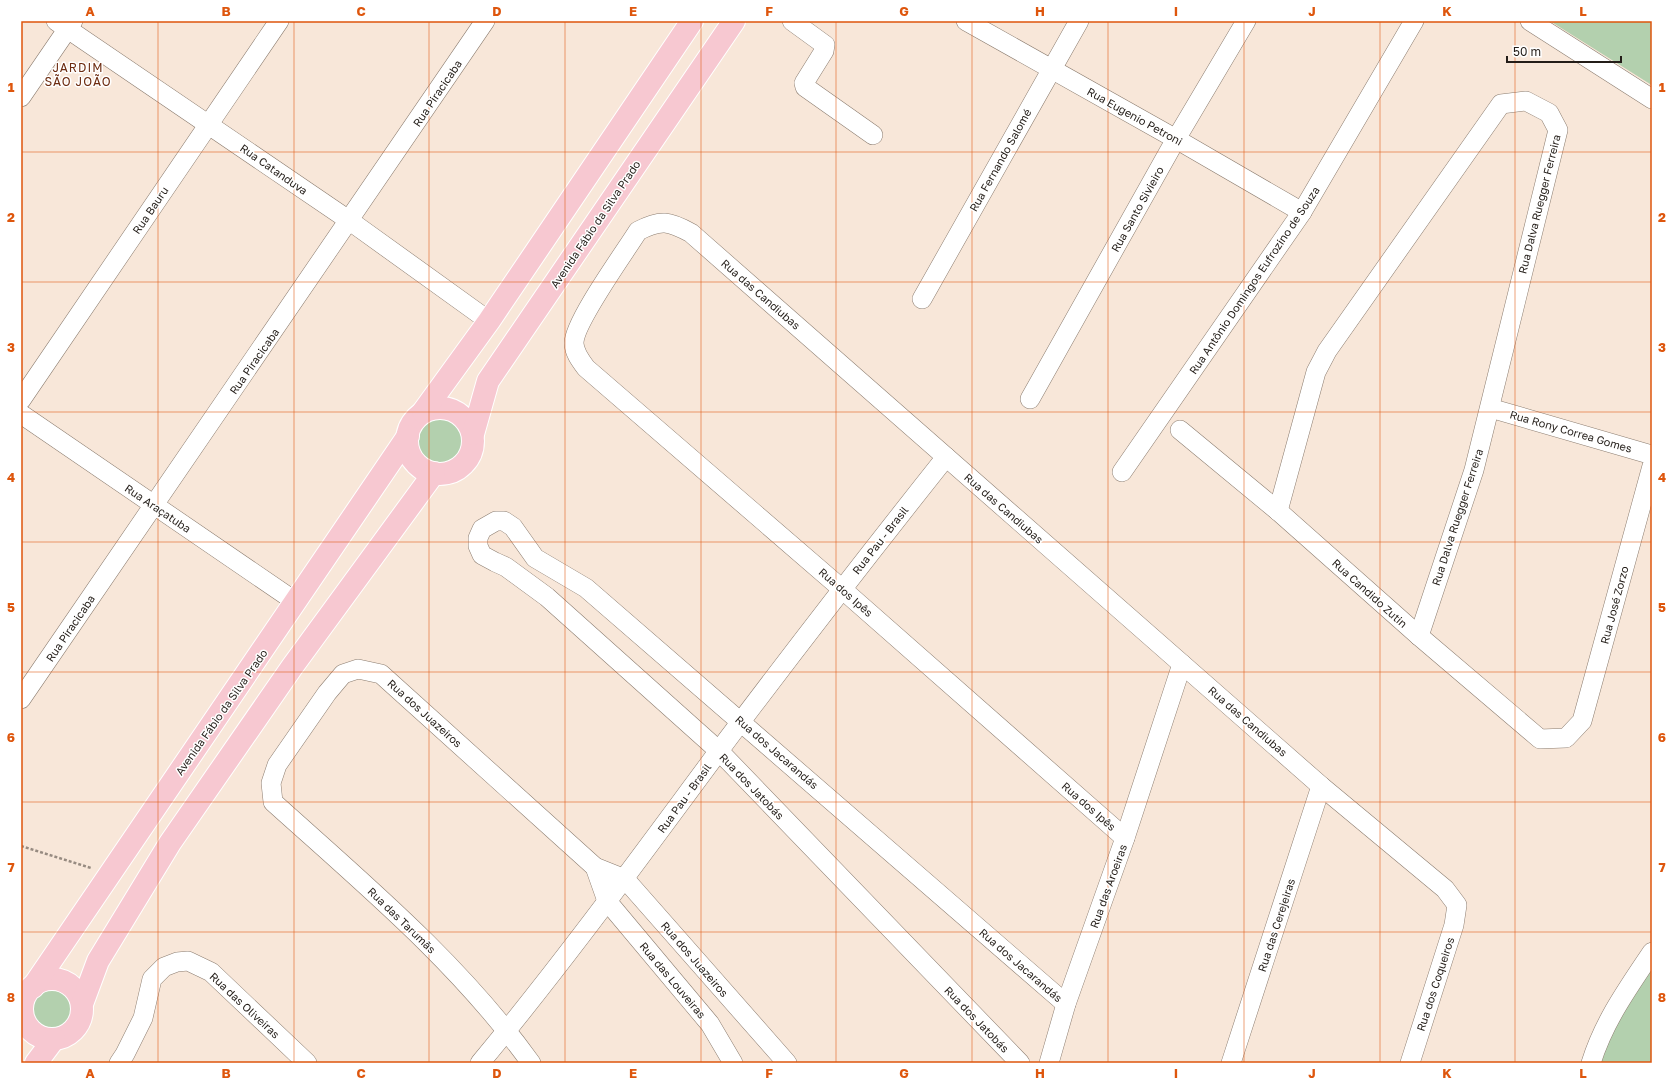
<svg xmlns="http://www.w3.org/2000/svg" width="1673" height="1084" font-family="'Golos Text',sans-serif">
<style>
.green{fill:#b3d0ae}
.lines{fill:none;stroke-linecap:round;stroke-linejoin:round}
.minor-casing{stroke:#8c7d70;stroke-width:20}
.major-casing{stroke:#fff;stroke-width:24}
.path{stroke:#978b81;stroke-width:2.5;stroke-dasharray:3 2;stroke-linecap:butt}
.minor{stroke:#fff;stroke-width:19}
.major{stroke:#f7c8d1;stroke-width:22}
.grid{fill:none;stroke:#de560d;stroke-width:1;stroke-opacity:0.55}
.labels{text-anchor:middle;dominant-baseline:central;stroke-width:3;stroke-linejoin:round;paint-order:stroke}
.street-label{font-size:11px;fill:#231d18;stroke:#fff}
.neighbourhood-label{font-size:12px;letter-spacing:1px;fill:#6d2c11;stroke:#fff}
.neatline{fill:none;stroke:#de560d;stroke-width:1.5}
.grid-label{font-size:13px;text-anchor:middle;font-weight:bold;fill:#de560d}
</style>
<rect width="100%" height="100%" fill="#f8e7d9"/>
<!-- green -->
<g class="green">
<polygon points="1550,21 1652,21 1652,86 1650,84"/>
<circle cx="441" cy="442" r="23"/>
<polygon points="1652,967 1652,1063 1599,1063 1622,1009"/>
<circle cx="52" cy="1009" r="23"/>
</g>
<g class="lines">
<defs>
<g id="minor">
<polyline points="56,21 350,221 489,321"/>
<polyline points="792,21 825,45 824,51 804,83 805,87 873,135"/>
<polyline points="966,21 1176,139 1302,212"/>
<polyline points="1530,21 1652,99"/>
<polyline points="21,97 73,21"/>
<polyline points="922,299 1079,21"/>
<polyline points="1030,399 1176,139 1246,21"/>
<polyline points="21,400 279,21"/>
<polyline points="1490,408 1652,455"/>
<polyline points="21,414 296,602"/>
<polyline points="1180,430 1278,511 1419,636 1540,739 1566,738 1582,721 1652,466"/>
<polyline points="1122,472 1302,212 1414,21"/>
<polyline points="1278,511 1316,372 1327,351 1501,104 1526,101 1549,113 1558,130 1474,470 1419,636"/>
<polyline points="21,699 485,21"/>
<path d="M 1125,838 L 842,589 L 586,368 C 580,360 574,352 574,343 C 574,322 625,252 638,231 C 661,219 669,221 691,233 L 1321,786 L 1445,889 L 1457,905 L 1454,925 L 1410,1063"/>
<polyline points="595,867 607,901 710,1024 733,1063"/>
<polyline points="119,1063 125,1054 143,1018 152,979 164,967 177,962 188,961 211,972 307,1063"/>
<path d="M 480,1063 C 564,962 640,857 718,752 C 793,652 869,554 946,457"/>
<path d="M 531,1063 C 459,963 364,884 273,802 L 271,783 L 277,765 L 327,693 L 343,674 L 358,669 L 381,674 L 595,867 L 625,879 L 787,1063"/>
<polyline points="1020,1063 719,751 547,597 506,567 495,562 482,555 478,546 478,538 482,529 496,521 504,521 513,527 535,558 586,588 1066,1004"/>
<polyline points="1049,1063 1066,1004 1125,838 1182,664"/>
<polyline points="1231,1063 1321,786"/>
<path d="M 1591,1063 C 1604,1021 1628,988 1652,952"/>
</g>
<g id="major">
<circle cx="440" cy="441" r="33"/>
<polyline points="423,412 489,321 692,21"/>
<polyline points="473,434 488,381 734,21"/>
<circle cx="52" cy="1009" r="30"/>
<path d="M 33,987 C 157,802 284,620 408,436"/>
<polyline points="82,1004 98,961 170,843 292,667 434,473"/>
<polyline points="36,1063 54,1039"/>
</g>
</defs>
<!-- minor casing -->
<use href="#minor" class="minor-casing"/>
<!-- major casing -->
<use href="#major" class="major-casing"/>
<!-- path -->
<polyline class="path" points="21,846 91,868"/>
<!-- minor -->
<use href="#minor" class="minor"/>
<!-- major -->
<use href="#major" class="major"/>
</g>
<!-- grid -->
<path class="grid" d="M 158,21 L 158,1063M 294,21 L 294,1063M 429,21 L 429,1063M 565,21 L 565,1063M 701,21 L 701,1063M 836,21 L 836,1063M 972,21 L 972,1063M 1108,21 L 1108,1063M 1244,21 L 1244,1063M 1380,21 L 1380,1063M 1515,21 L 1515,1063M 21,152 L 1652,152M 21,282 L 1652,282M 21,412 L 1652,412M 21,542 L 1652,542M 21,672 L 1652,672M 21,802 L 1652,802M 21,932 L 1652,932"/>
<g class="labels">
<!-- street labels -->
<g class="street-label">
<text transform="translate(437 93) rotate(-56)">Rua Piracicaba</text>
<text transform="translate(1135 116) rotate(29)">Rua Eugenio Petroni</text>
<text transform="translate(1000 160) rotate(-61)">Rua Fernando Salomé</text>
<text transform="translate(274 169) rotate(35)">Rua Catanduva</text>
<text transform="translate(1539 204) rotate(-76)">Rua Dalva Ruegger Ferreira</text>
<text transform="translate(1137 209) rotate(-61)">Rua Santo Sivieiro</text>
<text transform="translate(150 210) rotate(-56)">Rua Bauru</text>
<text transform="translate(595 224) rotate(-56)">Avenida Fábio da Silva Prado</text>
<text transform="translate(1254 280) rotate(-56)">Rua Antônio Domingos Eufrozino de Souza</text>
<text transform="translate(761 294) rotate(41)">Rua das Candiubas</text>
<text transform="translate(254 361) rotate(-55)">Rua Piracicaba</text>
<text transform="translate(1571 431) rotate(16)">Rua Rony Correa Gomes</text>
<text transform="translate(158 508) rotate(34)">Rua Araçatuba</text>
<text transform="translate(1004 508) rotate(41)">Rua das Candiubas</text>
<text transform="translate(1457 517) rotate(-72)">Rua Dalva Ruegger Ferreira</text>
<text transform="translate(880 540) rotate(-52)">Rua Pau - Brasil</text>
<text transform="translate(846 592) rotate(41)">Rua dos Ipês</text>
<text transform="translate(1370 593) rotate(42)">Rua Candido Zutin</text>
<text transform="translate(1614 605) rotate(-75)">Rua José Zorzo</text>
<text transform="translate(70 628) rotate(-56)">Rua Piracicaba</text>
<text transform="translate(221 712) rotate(-55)">Avenida Fábio da Silva Prado</text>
<text transform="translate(425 713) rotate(42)">Rua dos Juazeiros</text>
<text transform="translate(1248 721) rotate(41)">Rua das Candiubas</text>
<text transform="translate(777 752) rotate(41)">Rua dos Jacarandás</text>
<text transform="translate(752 786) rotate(46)">Rua dos Jatobás</text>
<text transform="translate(684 798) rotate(-54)">Rua Pau - Brasil</text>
<text transform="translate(1089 806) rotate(41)">Rua dos Ipês</text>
<text transform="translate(1108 886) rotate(-70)">Rua das Aroeiras</text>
<text transform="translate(402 920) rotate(44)">Rua das Tarumãs</text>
<text transform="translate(1276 925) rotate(-72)">Rua das Cerejeiras</text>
<text transform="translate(695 959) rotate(49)">Rua dos Juazeiros</text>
<text transform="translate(1021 965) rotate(41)">Rua dos Jacarandás</text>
<text transform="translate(673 980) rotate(50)">Rua das Louveiras</text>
<text transform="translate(1435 984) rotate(-72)">Rua dos Coqueiros</text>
<text transform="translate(245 1005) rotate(43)">Rua das Oliveiras</text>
<text transform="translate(977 1019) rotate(46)">Rua dos Jatobás</text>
</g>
<!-- neighbourhood labels -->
<g class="neighbourhood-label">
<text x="78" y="67">JARDIM<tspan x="78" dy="14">SÃO JOÃO</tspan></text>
</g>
</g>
<!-- border -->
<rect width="1673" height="1084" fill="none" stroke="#ffffff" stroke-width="44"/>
<!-- scale -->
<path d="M1507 56v6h114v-6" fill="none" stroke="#231d18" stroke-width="2"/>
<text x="1513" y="56" font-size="12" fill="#231d18" stroke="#ffffff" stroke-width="3" paint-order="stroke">50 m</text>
<rect x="22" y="22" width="1629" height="1040" class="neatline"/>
<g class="grid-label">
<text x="90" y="16">A</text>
<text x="226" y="16">B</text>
<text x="361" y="16">C</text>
<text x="497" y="16">D</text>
<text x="633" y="16">E</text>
<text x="769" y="16">F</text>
<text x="904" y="16">G</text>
<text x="1040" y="16">H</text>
<text x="1176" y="16">I</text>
<text x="1312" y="16">J</text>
<text x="1447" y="16">K</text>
<text x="1583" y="16">L</text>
<text x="11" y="92">1</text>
<text x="1662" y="92">1</text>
<text x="11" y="222">2</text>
<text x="1662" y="222">2</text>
<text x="11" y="352">3</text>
<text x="1662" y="352">3</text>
<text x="11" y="482">4</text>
<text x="1662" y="482">4</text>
<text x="11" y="612">5</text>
<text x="1662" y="612">5</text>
<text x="11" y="742">6</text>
<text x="1662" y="742">6</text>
<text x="11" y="872">7</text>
<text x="1662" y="872">7</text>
<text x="11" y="1002">8</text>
<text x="1662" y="1002">8</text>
<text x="90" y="1078">A</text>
<text x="226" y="1078">B</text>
<text x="361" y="1078">C</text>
<text x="497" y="1078">D</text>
<text x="633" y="1078">E</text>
<text x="769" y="1078">F</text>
<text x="904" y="1078">G</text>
<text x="1040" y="1078">H</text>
<text x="1176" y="1078">I</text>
<text x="1312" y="1078">J</text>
<text x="1447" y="1078">K</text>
<text x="1583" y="1078">L</text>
</g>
</svg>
